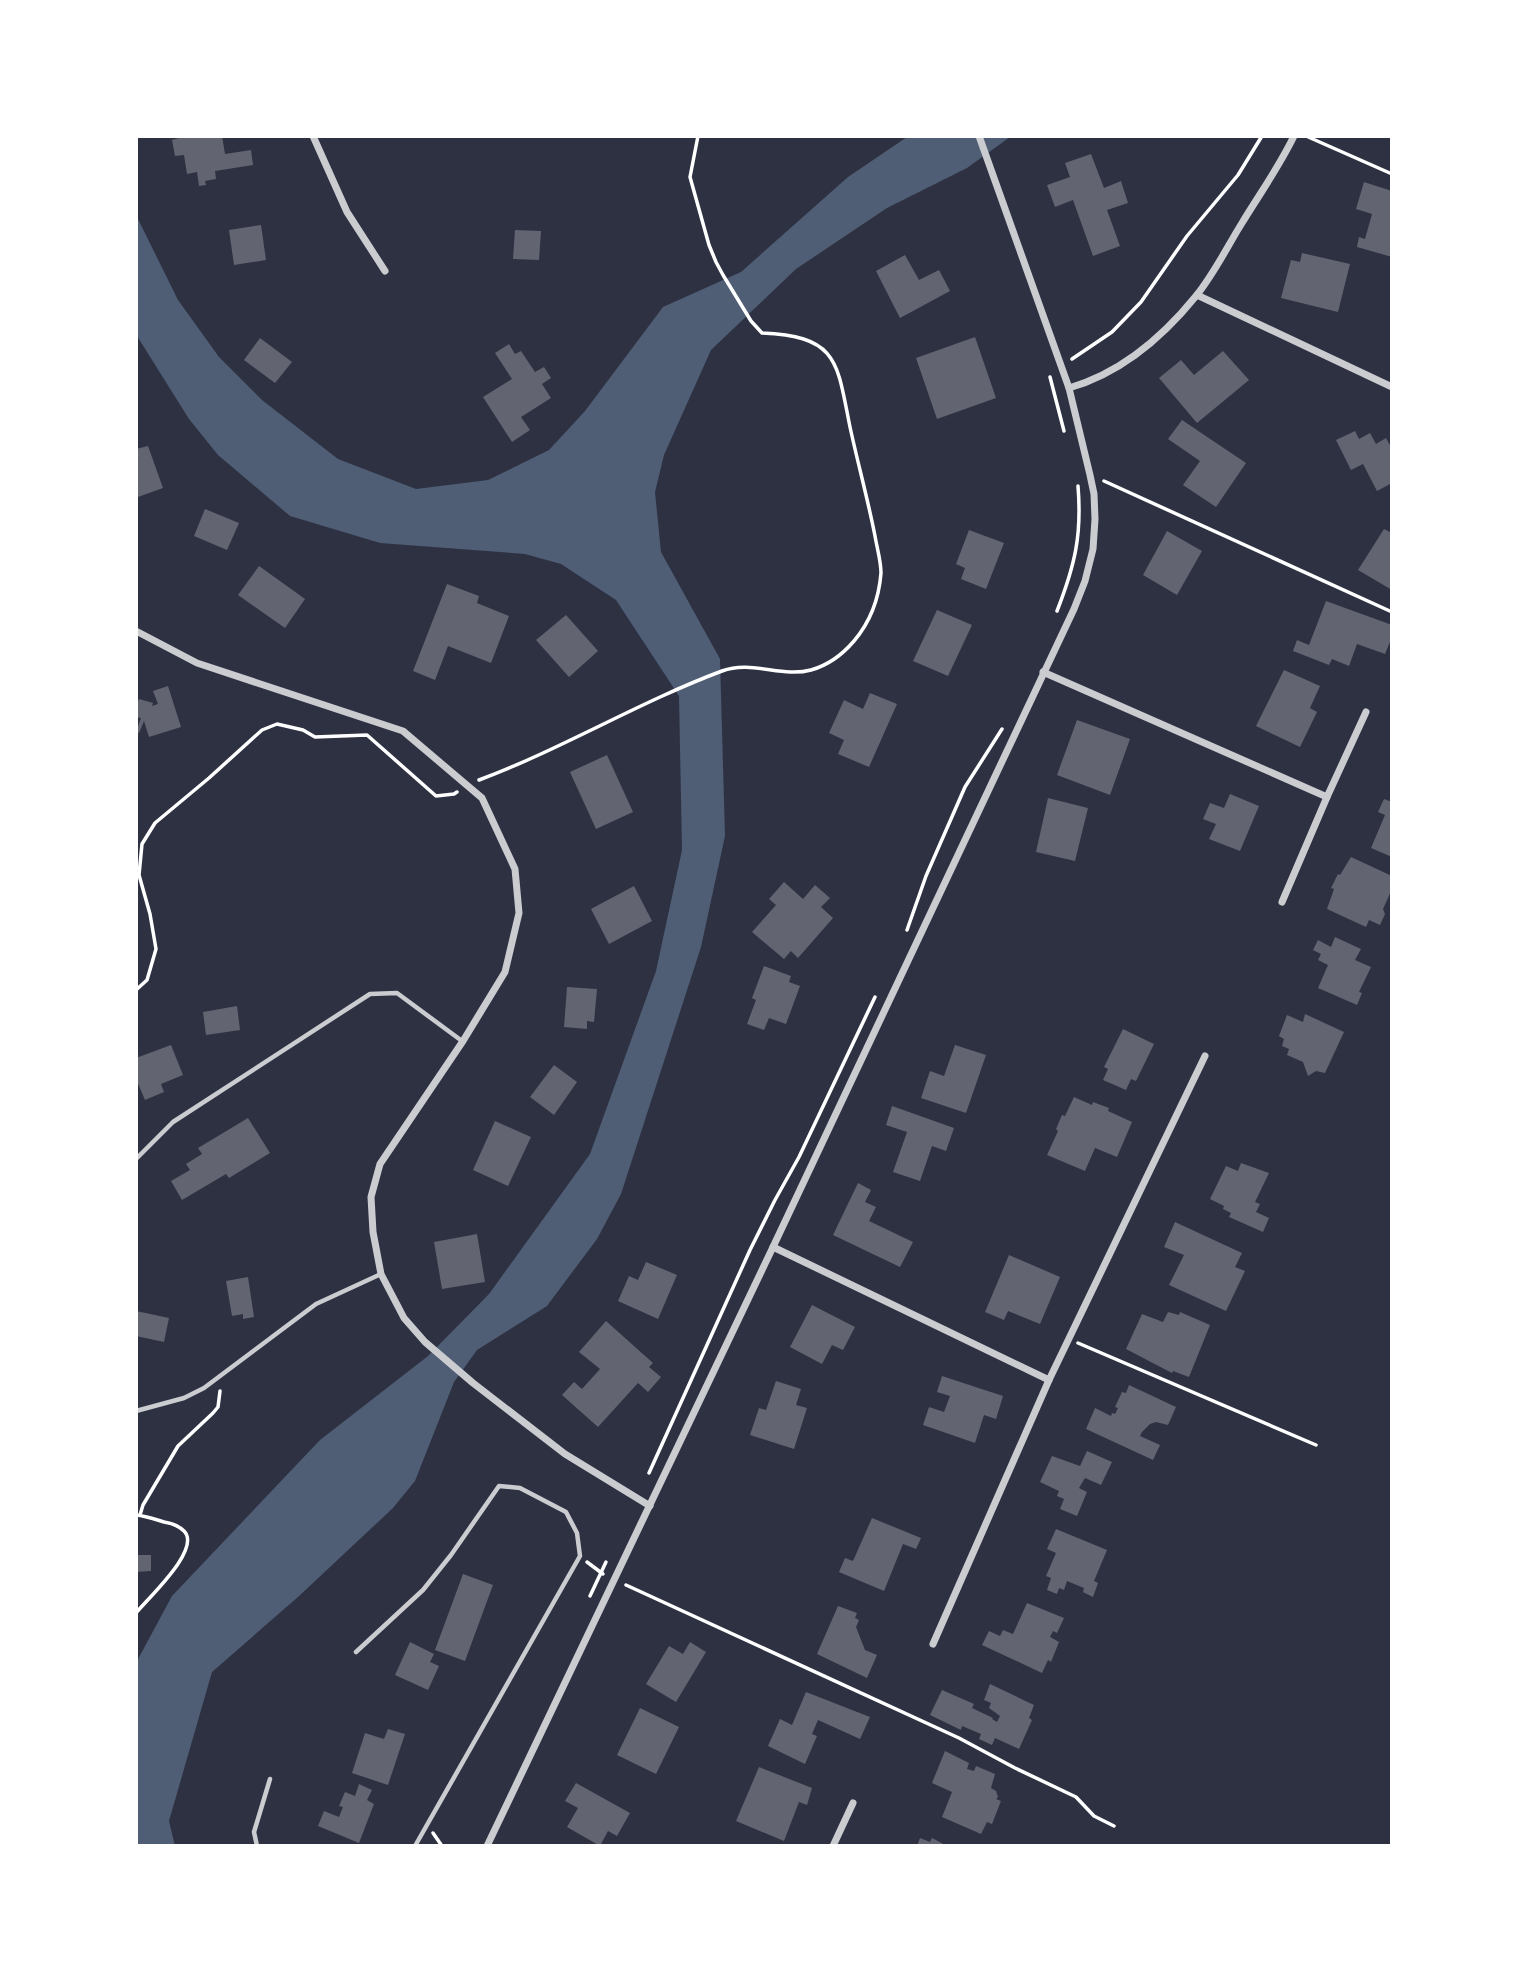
<svg xmlns="http://www.w3.org/2000/svg" width="1528" height="1982" font-family="'IBM Plex Serif',serif">
<style>
.water{fill:#4f5d75}
.building{fill:#626471}
.lines{fill:none;stroke-linecap:round;stroke-linejoin:round}
.path{stroke:#fff;stroke-width:3.5}
.service{stroke:#caccd0;stroke-width:4.5}
.minor{stroke:#caccd0;stroke-width:7}
</style>
<rect width="100%" height="100%" fill="#2d3142"/>
<!-- water -->
<polygon class="water" points="907,137 1010,137 967,168 887,208 796,269 711,350 664,455 655,492 661,552 720,659 725,836 701,947 621,1194 597,1239 547,1306 477,1350 454,1382 415,1481 393,1508 298,1597 212,1672 169,1821 175,1846 137,1845 137,1661 172,1596 320,1440 428,1356 489,1294 590,1154 656,971 682,850 679,696 616,600 561,564 525,554 380,543 290,516 218,455 189,419 137,336 136,215 178,300 219,357 262,400 338,459 416,489 488,480 549,450 585,411 663,307 741,272 848,177"/>
<!-- building -->
<g class="building">
<polygon points="186,136 222,136 225,154 251,150 253,165 215,171 216,179 205,181 206,185 199,186 197,172 187,174 184,155 175,156 172,140"/>
<polygon points="1091,154 1104,188 1121,181 1128,203 1107,210 1120,246 1093,256 1073,200 1055,207 1047,185 1070,177 1065,163"/>
<polygon points="1364,182 1392,191 1392,257 1357,247 1359,237 1365,239 1372,214 1356,209"/>
<polygon points="261,225 266,260 234,265 229,230"/>
<polygon points="515,230 541,231 539,260 513,259"/>
<polygon points="1302,253 1350,264 1338,312 1281,298 1291,260 1300,262"/>
<polygon points="905,255 919,280 939,270 950,291 900,318 876,271"/>
<polygon points="975,337 996,398 937,419 916,358"/>
<polygon points="260,338 292,362 275,383 244,360"/>
<polygon points="509,344 515,354 521,351 535,372 544,367 551,378 542,384 551,398 521,417 530,430 512,442 483,397 512,379 495,353"/>
<polygon points="1223,351 1249,380 1197,423 1159,378 1181,360 1194,375"/>
<polygon points="1182,420 1246,463 1216,507 1183,485 1200,461 1168,439"/>
<polygon points="1355,431 1359,439 1370,433 1376,444 1386,438 1392,449 1392,483 1377,491 1363,464 1351,470 1336,440"/>
<polygon points="148,446 163,488 138,497 136,449"/>
<polygon points="205,509 239,523 227,550 194,536"/>
<polygon points="1384,529 1392,533 1392,590 1358,570"/>
<polygon points="969,530 1004,543 986,589 961,579 965,568 956,564"/>
<polygon points="1167,531 1202,551 1177,595 1143,575"/>
<polygon points="259,566 305,599 285,628 238,595"/>
<polygon points="447,584 479,596 477,603 509,616 491,663 448,646 435,680 413,671"/>
<polygon points="1326,601 1392,625 1392,637 1385,654 1357,644 1349,666 1332,659 1329,665 1293,651 1297,640 1309,645"/>
<polygon points="937,610 972,625 948,676 913,661"/>
<polygon points="566,615 598,651 569,677 536,640"/>
<polygon points="1284,670 1320,686 1310,708 1317,712 1300,747 1256,726"/>
<polygon points="168,686 181,727 149,737 144,721 139,733 136,732 141,718 136,717 136,706 139,699 153,703 152,706 158,704 153,691"/>
<polygon points="870,693 897,704 869,767 838,754 844,740 829,733 844,700 863,709"/>
<polygon points="1077,720 1130,739 1110,795 1057,775"/>
<polygon points="607,755 633,812 596,829 570,772"/>
<polygon points="1230,794 1259,806 1240,851 1209,839 1216,824 1203,819 1210,803 1224,808"/>
<polygon points="1048,798 1088,808 1075,861 1036,852"/>
<polygon points="1384,799 1392,802 1392,857 1371,848 1385,815 1378,812"/>
<polygon points="1351,857 1392,876 1392,889 1383,909 1385,914 1380,925 1369,920 1366,927 1327,909 1334,889 1331,888 1338,874 1340,875"/>
<polygon points="784,882 803,899 815,885 830,898 821,907 833,918 798,958 791,951 784,959 752,932 776,905 769,899"/>
<polygon points="634,886 652,921 609,944 591,909"/>
<polygon points="1335,937 1361,949 1355,960 1371,967 1359,992 1362,993 1357,1005 1318,988 1328,965 1318,960 1321,954 1313,950 1318,940 1331,947"/>
<polygon points="764,966 791,976 789,982 800,986 786,1024 769,1018 764,1030 747,1024 756,1000 752,998"/>
<polygon points="567,987 597,989 594,1022 587,1021 587,1029 564,1027"/>
<polygon points="237,1006 240,1030 206,1035 203,1012"/>
<polygon points="1305,1014 1344,1032 1325,1073 1316,1071 1308,1076 1303,1062 1287,1055 1289,1049 1282,1046 1284,1039 1279,1036 1287,1015 1303,1022"/>
<polygon points="1123,1029 1154,1044 1136,1081 1131,1079 1126,1090 1103,1080 1108,1069 1104,1067"/>
<polygon points="171,1045 183,1075 161,1084 164,1092 145,1100 136,1079 136,1058"/>
<polygon points="955,1045 986,1055 966,1113 921,1098 930,1071 944,1076"/>
<polygon points="554,1065 577,1082 554,1115 530,1097"/>
<polygon points="1074,1097 1092,1105 1093,1102 1109,1108 1108,1111 1132,1122 1117,1157 1095,1148 1085,1171 1047,1155 1058,1131 1056,1129 1062,1115 1065,1116"/>
<polygon points="892,1106 954,1128 946,1151 932,1146 920,1181 893,1172 907,1132 886,1125"/>
<polygon points="248,1118 270,1153 229,1178 226,1174 182,1200 171,1181 190,1170 186,1164 202,1154 198,1148"/>
<polygon points="495,1121 531,1137 508,1186 473,1170"/>
<polygon points="1241,1163 1269,1173 1255,1202 1260,1204 1256,1212 1269,1218 1263,1232 1229,1217 1231,1213 1223,1209 1224,1206 1210,1199 1226,1166 1238,1171"/>
<polygon points="858,1183 871,1190 865,1202 876,1207 869,1221 913,1242 900,1267 833,1235"/>
<polygon points="1175,1222 1242,1253 1235,1267 1245,1271 1226,1311 1169,1285 1184,1255 1164,1247"/>
<polygon points="477,1234 485,1282 442,1289 434,1242"/>
<polygon points="1009,1255 1060,1277 1040,1324 1008,1311 1004,1320 985,1312"/>
<polygon points="646,1262 677,1275 658,1319 618,1301 629,1276 638,1280"/>
<polygon points="248,1277 254,1317 243,1319 243,1314 232,1316 226,1281"/>
<polygon points="812,1305 855,1327 843,1350 832,1345 822,1364 790,1347"/>
<polygon points="136,1311 169,1318 164,1342 136,1336"/>
<polygon points="1168,1312 1179,1315 1180,1312 1210,1325 1189,1377 1173,1371 1172,1373 1126,1349 1142,1314 1163,1322"/>
<polygon points="606,1321 653,1363 649,1367 661,1377 648,1392 638,1383 598,1427 562,1395 574,1382 582,1389 600,1369 579,1352"/>
<polygon points="942,1376 1003,1396 996,1419 984,1415 975,1443 923,1425 929,1407 944,1412 950,1396 937,1392"/>
<polygon points="776,1381 801,1389 796,1405 807,1408 794,1449 750,1435 759,1408 766,1410"/>
<polygon points="1129,1385 1176,1407 1168,1425 1156,1422 1150,1424 1142,1432 1140,1436 1160,1445 1153,1460 1086,1429 1095,1408 1111,1416 1112,1413 1115,1414 1118,1408 1115,1407 1122,1392 1126,1393"/>
<polygon points="1087,1451 1112,1462 1101,1485 1085,1478 1079,1488 1087,1492 1077,1516 1060,1509 1064,1499 1057,1496 1059,1491 1040,1482 1052,1456 1080,1466"/>
<polygon points="872,1518 921,1538 916,1549 903,1544 884,1591 839,1572 845,1558 853,1561"/>
<polygon points="1056,1529 1107,1550 1094,1581 1098,1583 1093,1597 1083,1592 1084,1588 1067,1581 1064,1590 1059,1588 1057,1594 1047,1590 1051,1578 1046,1576 1056,1553 1047,1549"/>
<polygon points="136,1555 151,1555 151,1571 136,1572"/>
<polygon points="463,1574 493,1585 465,1661 435,1650"/>
<polygon points="1027,1603 1064,1618 1057,1633 1053,1631 1050,1637 1059,1642 1051,1662 1048,1660 1042,1673 982,1645 989,1631 1000,1636 1003,1630 1013,1634"/>
<polygon points="838,1606 857,1613 855,1618 859,1620 856,1627 865,1650 877,1655 867,1678 817,1654"/>
<polygon points="410,1642 434,1654 430,1662 439,1666 428,1690 395,1675"/>
<polygon points="690,1642 706,1652 676,1702 646,1684 669,1646 683,1654"/>
<polygon points="990,1684 1034,1705 1029,1718 1032,1720 1019,1749 995,1738 992,1745 979,1739 981,1734 962,1726 961,1730 930,1715 942,1690 974,1704 972,1708 993,1718 992,1719 997,1722 1000,1716 989,1708 991,1703 984,1700"/>
<polygon points="806,1692 870,1717 860,1739 818,1720 812,1734 817,1736 805,1764 768,1746 780,1719 792,1725"/>
<polygon points="640,1708 679,1727 656,1774 617,1755"/>
<polygon points="388,1729 405,1734 388,1785 352,1773 365,1733 384,1739"/>
<polygon points="945,1751 969,1763 967,1769 974,1771 976,1766 995,1774 991,1788 996,1791 998,1797 996,1799 1001,1801 992,1824 987,1822 981,1834 942,1817 952,1792 932,1783"/>
<polygon points="759,1767 812,1788 807,1805 799,1802 784,1841 736,1821"/>
<polygon points="576,1783 630,1813 617,1836 608,1831 600,1846 567,1827 578,1808 565,1801"/>
<polygon points="359,1784 372,1790 367,1800 374,1804 359,1843 318,1826 324,1811 339,1817 343,1807 339,1806 345,1792 355,1796"/>
<polygon points="920,1838 930,1842 932,1838 947,1846 917,1846"/>
</g>
<g class="lines">
<!-- path -->
<g class="path">
<polyline points="1306,136 1392,174"/>
<polyline points="1072,359 1112,332 1141,302 1187,236 1238,175 1262,136"/>
<polyline points="1050,377 1064,431"/>
<polyline points="1104,481 1392,612"/>
<path d="M 1057,611 C 1075,565 1082,535 1078,486"/>
<path d="M 479,780 C 562,749 639,702 722,671 C 752,660 782,678 811,670 C 829,665 842,655 854,641 C 871,621 879,598 881,573 C 881,561 877,548 875,536 C 868,500 858,464 850,427 C 837,363 839,336 762,333 L 751,321 L 723,275 L 716,262 L 709,245 L 690,177 L 698,136"/>
<polyline points="907,930 926,876 965,787 1002,729"/>
<polyline points="136,990 147,980 156,949 150,914 139,875 142,844 155,823 209,778 262,730 277,724 303,730 315,737 367,735 436,796 454,794 457,792"/>
<polyline points="1078,1343 1316,1445"/>
<polyline points="649,1473 750,1250 775,1200 799,1157 875,997"/>
<path d="M 136,1515 C 146,1516 154,1519 164,1522 C 170,1523 179,1526 184,1531 C 202,1549 148,1598 136,1613"/>
<polyline points="140,1515 143,1505 178,1446 213,1413 218,1407 220,1391"/>
<polyline points="587,1562 603,1574"/>
<polyline points="626,1585 959,1738 1015,1768 1076,1797 1094,1816 1114,1826"/>
<polyline points="590,1596 606,1562"/>
<polyline points="433,1833 442,1846"/>
</g>
<!-- service -->
<g class="service">
<polyline points="136,1159 173,1122 370,994 397,993 462,1041"/>
<polyline points="136,1411 184,1398 204,1388 316,1304 381,1274"/>
<polyline points="356,1652 423,1590 451,1555 499,1486 520,1488 566,1512 577,1533 580,1556 415,1846"/>
<polyline points="257,1846 254,1832 270,1779"/>
</g>
<!-- minor -->
<g class="minor">
<polyline points="313,136 347,212 385,271"/>
<polyline points="1197,295 1392,387"/>
<path d="M 1069,388 C 1121,373 1162,338 1196,296 C 1214,274 1227,247 1242,223 C 1259,195 1279,167 1294,136"/>
<polyline points="136,631 197,663 403,731 482,798 515,869 519,913 505,972 463,1041 380,1164 371,1197 373,1232 381,1274 404,1318 425,1342 473,1383 565,1454 650,1506"/>
<polyline points="1043,672 1327,797"/>
<polyline points="1282,902 1327,797 1366,712"/>
<polyline points="773,1247 1049,1380"/>
<polyline points="933,1644 1049,1380 1205,1056"/>
<polyline points="487,1846 773,1247 1074,609 1085,581 1093,549 1095,519 1094,494 1090,475 1069,388 979,136"/>
<polyline points="833,1846 853,1803"/>
</g>
</g>
<!-- border -->
<rect width="1528" height="1982" fill="none" stroke="#ffffff" stroke-width="276"/>
</svg>
